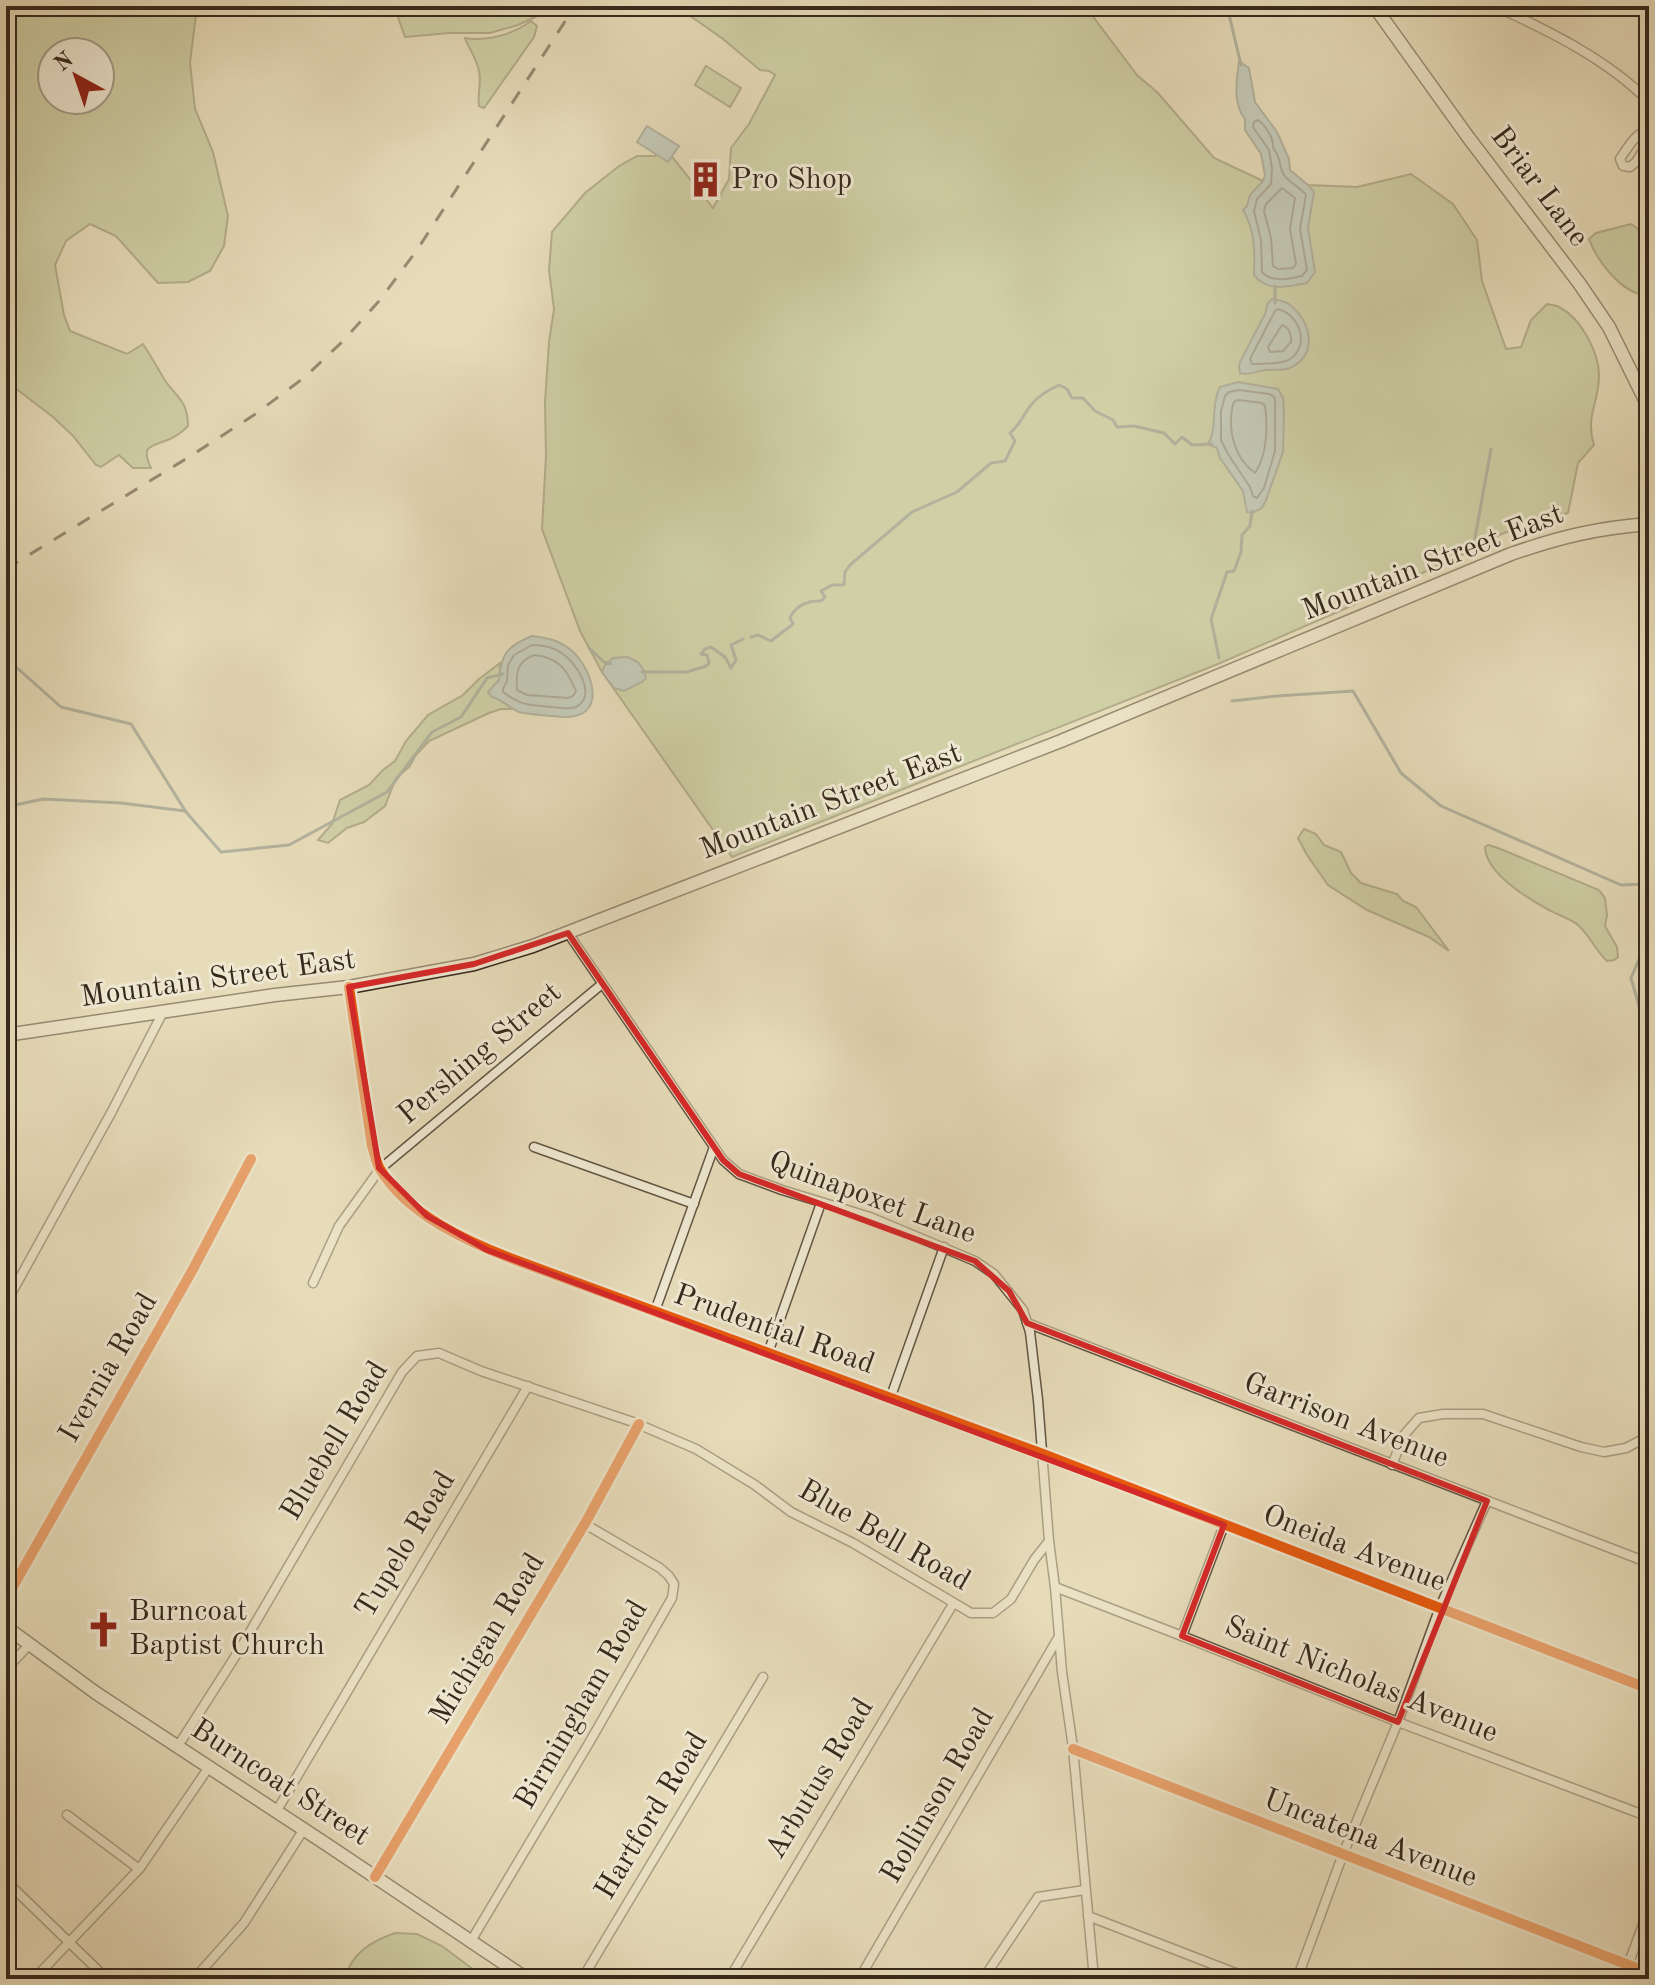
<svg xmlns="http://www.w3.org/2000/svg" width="1655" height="1985" font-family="'Old Standard TT',serif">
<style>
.green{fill:#b4c091;stroke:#757456;stroke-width:2;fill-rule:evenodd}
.water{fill:#9db8bb;stroke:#747f7b;stroke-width:2}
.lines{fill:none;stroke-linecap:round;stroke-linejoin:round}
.shore{stroke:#6a706c;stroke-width:2}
.stream{stroke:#747f7b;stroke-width:3}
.minor-casing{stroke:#625644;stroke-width:11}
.secondary-casing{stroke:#36291c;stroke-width:15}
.minor{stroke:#efe8d2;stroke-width:8}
.secondary{stroke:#efe8d2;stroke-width:12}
.rail{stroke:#36291c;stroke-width:3;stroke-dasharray:14 14;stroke-linecap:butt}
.cycleway-casing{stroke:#efe8d2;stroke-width:15}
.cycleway{stroke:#e8590c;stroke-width:10}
.marked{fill:none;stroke:#d62828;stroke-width:6;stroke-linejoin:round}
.labels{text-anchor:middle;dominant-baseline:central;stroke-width:6;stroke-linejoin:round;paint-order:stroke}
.poi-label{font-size:30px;fill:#36291c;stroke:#efe8d2;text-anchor:start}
.street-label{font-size:30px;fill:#36291c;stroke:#efe8d2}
</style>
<rect width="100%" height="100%" fill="#e7dcba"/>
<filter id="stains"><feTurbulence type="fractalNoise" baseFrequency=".0025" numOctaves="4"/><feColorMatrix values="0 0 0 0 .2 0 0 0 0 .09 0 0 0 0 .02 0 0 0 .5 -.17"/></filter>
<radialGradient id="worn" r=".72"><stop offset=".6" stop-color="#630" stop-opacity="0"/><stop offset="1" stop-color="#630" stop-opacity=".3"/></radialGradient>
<!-- green -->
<g class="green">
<path d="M 6,6 L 197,6 L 190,63 L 195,109 L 213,152 L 228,216 L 224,246 L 210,271 L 188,282 L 158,283 L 116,236 L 90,224 L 66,241 L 55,265 L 64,315 L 70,331 L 127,354 L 143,344 C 151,356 157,367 164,379 C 176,397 188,400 188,426 C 183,431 178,435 172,438 C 154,447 139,443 151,468 L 133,468 L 119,455 L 101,467 L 96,465 L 73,436 L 53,417 L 6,381 ZM 52,52 L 100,52 L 100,100 L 52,100 Z"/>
<polygon points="394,6 557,6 555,8 518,25 490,33 449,33 405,37"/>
<path d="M 676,6 L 1085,6 L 1137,75 L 1158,93 L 1214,158 L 1263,181 L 1308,185 L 1357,187 L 1411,174 L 1453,204 L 1477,240 L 1482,281 L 1506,349 L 1521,347 L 1531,320 L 1547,304 C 1547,304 1558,306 1559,307 C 1581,318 1599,352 1599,376 C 1599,402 1585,417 1594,445 L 1578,463 L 1568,513 L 1509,531 L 1492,538 L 1472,550 L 1342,610 L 1218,664 L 732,857 L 602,672 L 580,631 L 542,529 L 546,456 L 545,402 L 549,342 L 554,309 L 549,270 L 552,232 L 585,193 L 619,166 L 637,156 L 655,156 L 661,143 L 713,208 L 729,179 L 731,148 L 749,124 L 775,75 L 769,71 L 760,70 L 723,39 Z"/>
<path d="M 531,21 L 537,26 L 534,37 L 484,108 L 479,106 C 477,94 482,83 479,71 C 477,59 469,49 465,38 C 488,42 513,34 531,21 Z"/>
<polygon points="706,66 741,88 730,107 695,85"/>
<path d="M 1631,224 C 1649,234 1649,250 1649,269 L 1647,270 C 1648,281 1651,290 1639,294 C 1618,288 1596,259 1589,239 L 1596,233 Z"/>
<polygon points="500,663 500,680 494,685 497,698 513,709 501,709 489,713 429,741 416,755 409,767 396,778 385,806 364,822 347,828 328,843 318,840 332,824 340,800 369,785 383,770 395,761 406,741 428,715 463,695 479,679"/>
<polygon points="1304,829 1316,834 1324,845 1341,852 1351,873 1361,883 1397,894 1403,901 1416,907 1449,951 1429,937 1367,910 1328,885 1307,855 1298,838"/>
<path d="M 1488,845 L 1498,848 L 1599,890 L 1605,898 L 1607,915 L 1605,926 L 1617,947 L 1618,957 L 1614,960 L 1607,961 C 1595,950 1590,936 1579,926 C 1572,919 1560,916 1551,911 C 1530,900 1486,874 1485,847 Z"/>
<path d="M 395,1933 L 417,1934 L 442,1946 L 486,1979 L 344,1979 C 353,1952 370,1942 395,1933 Z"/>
</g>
<!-- water -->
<g class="water">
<path d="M 1239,61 L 1249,68 L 1255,102 L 1277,132 L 1289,159 L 1290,170 L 1308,185 L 1314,192 L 1308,228 L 1315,272 L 1307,283 C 1288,287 1267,292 1254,275 C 1255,252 1255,230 1243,210 L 1247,206 L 1250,195 L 1263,181 L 1265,175 L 1261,154 L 1245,130 L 1245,119 C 1232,103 1237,80 1239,61 Z"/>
<polygon points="647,126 679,146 668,162 637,142"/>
<path d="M 1272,299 C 1278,300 1286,301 1290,305 C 1311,321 1319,355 1290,368 C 1282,371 1274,369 1265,370 C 1255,371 1251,376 1240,373 L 1239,367 L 1240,362 L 1265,314 L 1268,303 Z"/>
<path d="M 1238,382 L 1278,389 L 1283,398 L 1284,414 L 1283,452 L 1266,500 L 1262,508 L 1252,513 L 1247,512 L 1243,491 L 1220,458 L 1217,448 L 1208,444 C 1218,429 1210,407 1220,387 Z"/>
<path d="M 532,636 C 544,637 557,640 567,647 C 589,661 611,715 568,717 C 560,717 525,714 519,712 C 509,708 502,699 492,697 L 488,692 L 499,680 C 501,654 507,646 532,636 Z"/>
<path d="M 627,657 C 638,661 643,665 646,678 L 642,682 L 624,691 L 614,688 L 602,672 L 605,665 L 613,658 Z"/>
</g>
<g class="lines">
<!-- shore -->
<g class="shore">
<path d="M 1258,120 C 1266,126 1274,138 1273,148 C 1282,158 1278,166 1284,175 C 1289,183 1300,187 1306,195 L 1300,229 L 1307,270 L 1302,276 C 1289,279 1272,283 1262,272 L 1261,240 L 1254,211 L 1257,199 L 1271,184 L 1272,168 L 1269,150 L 1253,127 L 1254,122 Z"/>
<polygon points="1282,188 1295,198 1290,229 1296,264 1293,268 1278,269 1273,266 1271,238 1264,211 1266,204"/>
<path d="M 1278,309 C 1299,314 1311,345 1290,359 C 1281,365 1263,363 1252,364 L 1250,359 L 1275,311 Z"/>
<path d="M 1282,325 C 1289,327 1292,336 1291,342 L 1283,351 L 1270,352 L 1268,347 Z"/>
<polygon points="1239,390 1269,394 1273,396 1275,399 1275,451 1264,488 1257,498 1253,496 1250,487 1228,454 1221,440 1221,411 1225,396 1229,392"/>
<path d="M 1239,400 L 1262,403 L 1265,406 C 1268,428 1267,455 1255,473 C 1234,458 1227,429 1233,404 L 1235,401 Z"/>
<path d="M 532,645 C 543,645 554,647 563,654 C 576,663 598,695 576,707 C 569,710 559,707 551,707 C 528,704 523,707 503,692 L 503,689 L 507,681 L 508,665 L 514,655 Z"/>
<path d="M 534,655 C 559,657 567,670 576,691 L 573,696 L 568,698 L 527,695 L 517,690 C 516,673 516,662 534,655 Z"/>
</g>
<!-- stream -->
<g class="stream">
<polyline points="1227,6 1241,65"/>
<polyline points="1275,303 1275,286"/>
<polyline points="1473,549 1491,449"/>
<path d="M 751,637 L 758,635 L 771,641 L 793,624 L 790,618 C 795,606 808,600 821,601 L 825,597 L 821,591 L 832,585 L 844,585 L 845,572 L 850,565 L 912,512 L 957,492 L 991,463 L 1005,461 L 1015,441 L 1010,433 C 1020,425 1023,415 1031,405 C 1039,395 1048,390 1059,385 L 1067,389 L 1072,398 L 1083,398 L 1095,411 L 1113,420 L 1117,427 L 1134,426 L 1164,433 L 1175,444 L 1182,437 L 1192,445 L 1212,444"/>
<polyline points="589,648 604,662 611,664"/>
<polyline points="6,658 61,707 131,724 186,812 221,852 289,845 387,792 432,732 461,717 487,678 503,674"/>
<polyline points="1219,658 1211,619 1227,572 1234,571 1241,552 1242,535 1250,526 1252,511"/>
<polyline points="642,672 687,672 706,666 709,663 707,655 701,654 705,649 711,647 725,657 731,668 736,660 731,645 743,639"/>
<polyline points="1232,701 1277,696 1353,691 1401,773 1441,806 1621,885 1649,884"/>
<polyline points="6,807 43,799 121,803 185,811"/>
<polyline points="1649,936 1631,978 1639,1006 1649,1010"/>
</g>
<defs>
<g id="minor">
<path d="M 1495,6 C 1547,30 1609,60 1649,102"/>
<path d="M 1649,129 C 1635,134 1628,147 1620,159 L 1623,166 L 1630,167 L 1636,162 L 1649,141"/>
<polyline points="568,933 723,1160 739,1174 782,1190 870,1217 975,1261 994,1274 1023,1310 1030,1332 1038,1400 1049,1541 1055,1587 1062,1672 1073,1748 1094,1979"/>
<path d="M 349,987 L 372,1146 C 375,1154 376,1163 380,1169 C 407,1215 470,1243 518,1261 L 1043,1454 L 1649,1689"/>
<polyline points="534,1147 694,1204"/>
<path d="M 1649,1236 C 1645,1258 1640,1287 1649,1308"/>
<polyline points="313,1283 339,1226 380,1169 602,984"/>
<polyline points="6,1303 111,1113 163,1012"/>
<polyline points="655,1311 714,1147"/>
<polyline points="1027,1323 1649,1563"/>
<polyline points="768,1353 821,1203"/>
<polyline points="890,1399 944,1247"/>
<polyline points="1392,1465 1404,1435 1419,1418 1443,1414 1483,1414 1581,1447 1604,1452 1626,1448 1649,1436"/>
<polyline points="1055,1587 1182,1636 1398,1722 1649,1817"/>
<polyline points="6,1599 192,1271 251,1159"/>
<polyline points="1182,1636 1224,1525"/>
<polyline points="6,1669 30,1644"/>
<polyline points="178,1746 240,1649 402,1372 417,1356 439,1353 481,1371 633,1422 696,1449 755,1485 791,1512 853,1543 971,1613 993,1613 1011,1599 1034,1560 1049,1541"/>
<polyline points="1073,1749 1649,1973"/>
<polyline points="276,1812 528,1386"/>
<polyline points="67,1815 139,1869"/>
<polyline points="375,1877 587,1520 639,1424"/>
<polyline points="6,1881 107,1979"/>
<polyline points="1088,1916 1251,1979"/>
<polyline points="471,1941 589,1743 672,1598 674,1584 669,1576 660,1568 585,1524"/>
<polyline points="34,1979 140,1868 209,1767"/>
<polyline points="194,1979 244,1923 304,1829"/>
<polyline points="582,1979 763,1677"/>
<polyline points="729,1979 953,1604"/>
<polyline points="859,1979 1058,1638"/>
<polyline points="983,1979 1038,1897 1085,1890"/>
<polyline points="1297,1979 1343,1854 1398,1722 1440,1607 1487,1501"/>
<polyline points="1623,1979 1649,1908"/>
</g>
<g id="secondary">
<polyline points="1374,6 1468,137 1579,283 1609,327 1649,408"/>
<path d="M 6,1035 L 275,995 L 349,987 L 474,964 L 533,946 L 1061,741 L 1511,554 C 1560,537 1597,528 1649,524"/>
<polyline points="6,1627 96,1693 326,1844 527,1979"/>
</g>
</defs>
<!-- minor casing -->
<use href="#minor" class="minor-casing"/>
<!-- secondary casing -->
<use href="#secondary" class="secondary-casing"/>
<!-- minor -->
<use href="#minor" class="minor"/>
<!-- secondary -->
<use href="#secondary" class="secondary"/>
<!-- rail -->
<polyline class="rail" points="6,569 189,457 254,415 305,377 343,341 379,301 417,250 575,6"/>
<defs>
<g id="cycleway">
<path d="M 349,987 L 372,1146 C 375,1154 376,1163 380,1169 C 407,1215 470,1243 518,1261 L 1043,1454 L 1649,1689"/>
<polyline points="6,1599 192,1271 251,1159"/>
<polyline points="1073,1749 1649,1973"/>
<polyline points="375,1877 587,1520 639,1424"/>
</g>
</defs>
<!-- cycleway casing -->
<use href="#cycleway" class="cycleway-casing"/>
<!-- cycleway -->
<use href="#cycleway" class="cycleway"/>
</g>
<!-- marked area -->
<path d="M0 0H1655V1985H0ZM 568,933 L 723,1160 L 739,1174 L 975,1261 L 1009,1291 L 1027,1323 L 1487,1501 L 1398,1722 L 1182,1636 L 1224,1525 L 487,1250 L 427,1216 L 379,1168 L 349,987 L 474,964 Z" fill="#e7dcba" fill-opacity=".55" fill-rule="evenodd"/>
<path class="marked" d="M 568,933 L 723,1160 L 739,1174 L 975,1261 L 1009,1291 L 1027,1323 L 1487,1501 L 1398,1722 L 1182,1636 L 1224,1525 L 487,1250 L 427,1216 L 379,1168 L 349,987 L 474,964 Z"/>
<!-- icons -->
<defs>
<symbol id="building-bare" viewBox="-9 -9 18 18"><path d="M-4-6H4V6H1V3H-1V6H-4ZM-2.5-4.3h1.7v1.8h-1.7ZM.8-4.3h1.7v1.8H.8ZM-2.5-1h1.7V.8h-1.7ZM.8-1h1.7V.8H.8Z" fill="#8f2418" stroke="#efe8d2" stroke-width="2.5" paint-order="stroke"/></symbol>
<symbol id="church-bare" viewBox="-9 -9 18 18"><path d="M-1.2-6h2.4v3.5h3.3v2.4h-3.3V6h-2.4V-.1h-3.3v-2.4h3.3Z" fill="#8f2418" stroke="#efe8d2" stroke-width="2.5" paint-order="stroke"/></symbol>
</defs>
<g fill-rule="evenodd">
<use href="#building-bare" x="680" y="154" width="51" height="51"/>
<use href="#church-bare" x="78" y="1604" width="51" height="51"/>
</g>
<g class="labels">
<!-- poi labels -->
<g class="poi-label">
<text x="731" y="180">Pro Shop</text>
<text x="129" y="1612">Burncoat<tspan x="129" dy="34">Baptist Church</tspan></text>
</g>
<!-- street labels -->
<g class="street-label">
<text transform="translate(1539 187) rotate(53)">Briar Lane</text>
<text transform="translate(1433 563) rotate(-21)">Mountain Street East</text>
<text transform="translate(831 802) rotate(-21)">Mountain Street East</text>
<text transform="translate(218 979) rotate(-8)">Mountain Street East</text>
<text transform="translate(480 1054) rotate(-40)">Pershing Street</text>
<text transform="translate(872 1198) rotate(20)">Quinapoxet Lane</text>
<text transform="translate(774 1330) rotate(20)">Prudential Road</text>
<text transform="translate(109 1368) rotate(-60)">Ivernia Road</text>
<text transform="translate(1346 1421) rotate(21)">Garrison Avenue</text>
<text transform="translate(335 1441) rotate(-59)">Bluebell Road</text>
<text transform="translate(884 1536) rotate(30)">Blue Bell Road</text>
<text transform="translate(406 1545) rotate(-59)">Tupelo Road</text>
<text transform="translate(1354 1549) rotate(21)">Oneida Avenue</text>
<text transform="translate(488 1639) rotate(-59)">Michigan Road</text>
<text transform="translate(1361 1680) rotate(22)">Saint Nicholas Avenue</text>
<text transform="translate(582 1705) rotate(-60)">Birmingham Road</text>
<text transform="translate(820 1779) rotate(-59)">Arbutus Road</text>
<text transform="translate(280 1783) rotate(33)">Burncoat Street</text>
<text transform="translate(938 1796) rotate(-60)">Rollinson Road</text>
<text transform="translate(652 1816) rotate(-59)">Hartford Road</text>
<text transform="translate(1370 1839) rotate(21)">Uncatena Avenue</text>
</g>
</g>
<!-- margin -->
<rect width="1655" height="1985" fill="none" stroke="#e7dcba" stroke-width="32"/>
<rect x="8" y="8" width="1639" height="1969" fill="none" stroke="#36291c" stroke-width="4"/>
<rect x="16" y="16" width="1623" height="1953" fill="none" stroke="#36291c" stroke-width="2"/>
<!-- north arrow -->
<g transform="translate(76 76) rotate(320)"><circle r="38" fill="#efe8d2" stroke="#a59c89" stroke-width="2"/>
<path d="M0-6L14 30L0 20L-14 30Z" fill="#8f2418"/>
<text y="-12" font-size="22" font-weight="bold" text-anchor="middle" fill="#36291c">N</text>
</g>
<rect width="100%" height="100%" filter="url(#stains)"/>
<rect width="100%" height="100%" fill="url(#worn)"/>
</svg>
